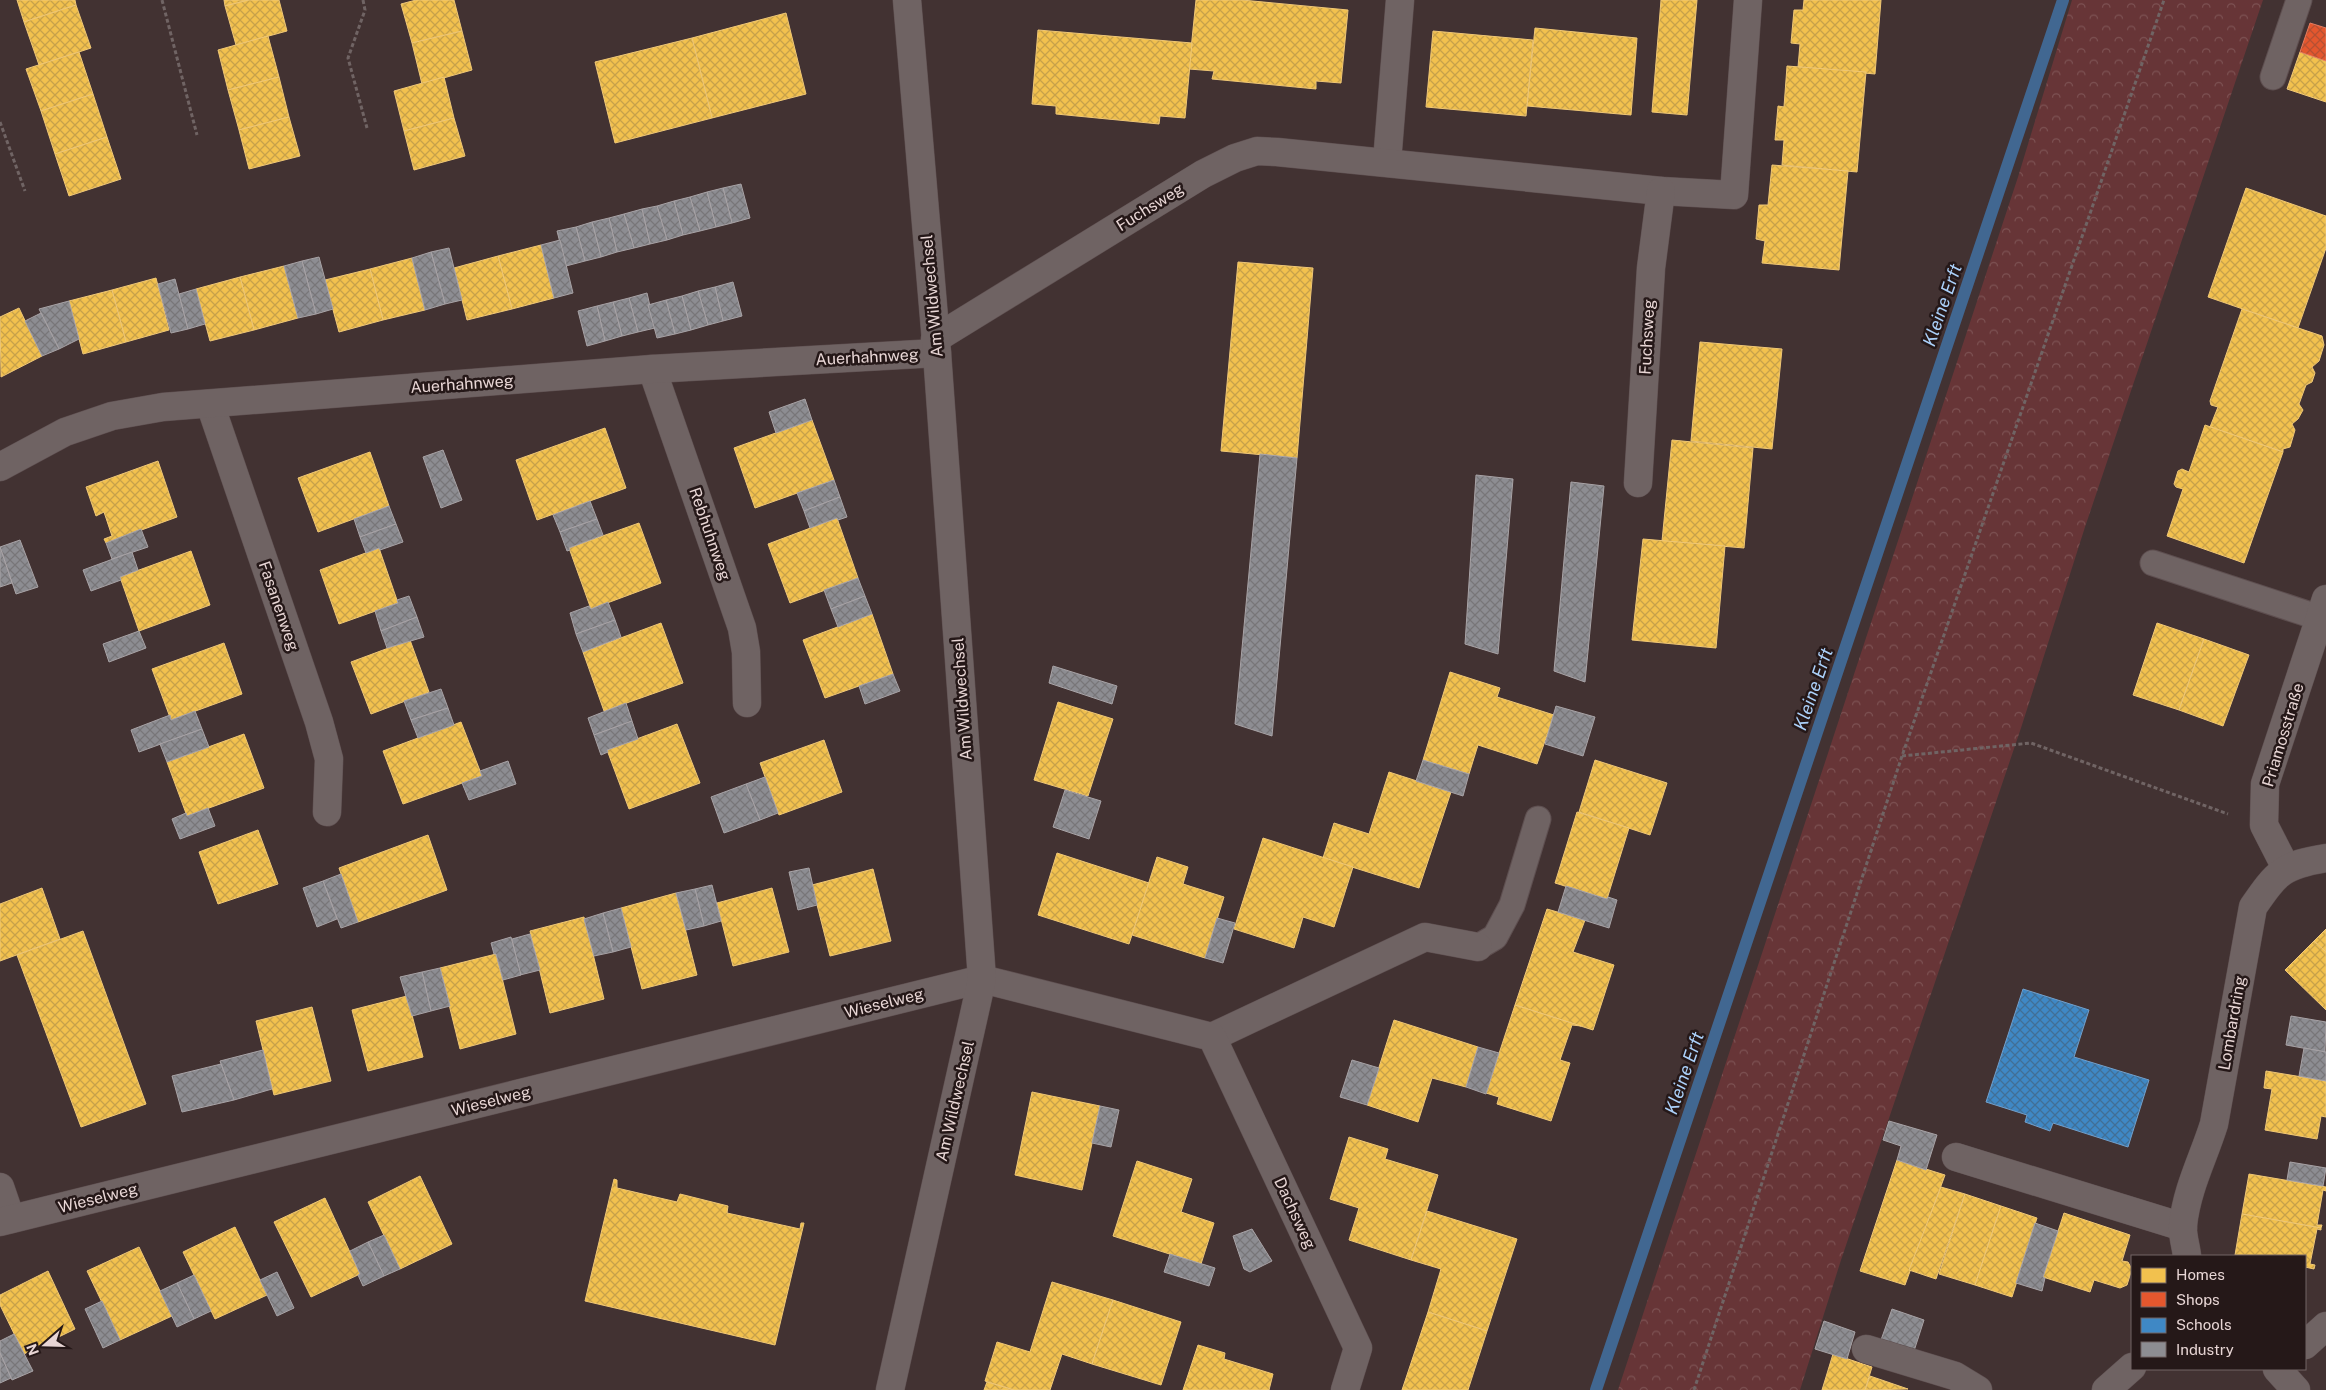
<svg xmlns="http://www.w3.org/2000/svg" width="2326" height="1390" font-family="'Public Sans',sans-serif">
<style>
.park{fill:url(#park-crowns)}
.homes{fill:url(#homes-cross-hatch);stroke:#efc776}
.shops{fill:url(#shops-cross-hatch);stroke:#e57d60}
.schools{fill:url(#schools-cross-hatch);stroke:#729fca}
.industry{fill:url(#industry-cross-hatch);stroke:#a8a3a6}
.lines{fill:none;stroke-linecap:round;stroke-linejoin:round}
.stream{stroke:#416791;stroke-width:12}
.service-casing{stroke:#5e4f50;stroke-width:27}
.minor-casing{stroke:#5e4f50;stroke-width:29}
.path{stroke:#706464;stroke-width:3;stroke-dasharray:4 2.5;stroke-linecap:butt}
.service{stroke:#6f6363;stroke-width:25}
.minor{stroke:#6f6363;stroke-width:28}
.labels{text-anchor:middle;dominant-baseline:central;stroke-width:5;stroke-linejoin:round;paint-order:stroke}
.street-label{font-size:16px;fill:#e8d6d5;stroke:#251818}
.water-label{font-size:18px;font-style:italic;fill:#abd0f9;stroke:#251818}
</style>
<defs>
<pattern id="park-crowns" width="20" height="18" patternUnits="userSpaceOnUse" patternTransform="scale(1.25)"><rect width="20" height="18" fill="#673537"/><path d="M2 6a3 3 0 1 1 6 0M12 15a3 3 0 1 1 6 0" fill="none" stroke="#7d5253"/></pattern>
<pattern id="homes-cross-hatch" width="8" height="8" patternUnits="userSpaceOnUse" patternTransform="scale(1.25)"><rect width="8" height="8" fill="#f2c14e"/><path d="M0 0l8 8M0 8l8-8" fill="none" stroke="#c7a14a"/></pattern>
<pattern id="shops-cross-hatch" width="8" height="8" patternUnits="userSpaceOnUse" patternTransform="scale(1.25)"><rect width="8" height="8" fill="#e4572e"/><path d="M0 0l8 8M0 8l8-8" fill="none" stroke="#b55033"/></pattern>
<pattern id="schools-cross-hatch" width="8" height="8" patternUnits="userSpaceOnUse" patternTransform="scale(1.25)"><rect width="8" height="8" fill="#3f88c5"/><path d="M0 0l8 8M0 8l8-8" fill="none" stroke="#416f96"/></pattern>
<pattern id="industry-cross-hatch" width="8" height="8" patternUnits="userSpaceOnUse" patternTransform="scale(1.25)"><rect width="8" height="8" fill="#8d8d92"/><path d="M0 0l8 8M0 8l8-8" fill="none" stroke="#787679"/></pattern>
</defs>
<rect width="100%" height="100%" fill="#423232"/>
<!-- park -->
<polygon class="park" points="2072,0 2263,0 2085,527 2021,728 1841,1260 1800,1390 1618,1390 2018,177"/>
<!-- homes -->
<g class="homes">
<polygon points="17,0 75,0 76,5 24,22"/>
<polygon points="224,0 249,0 225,6"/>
<polygon points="249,0 279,0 287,31 236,45 225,6"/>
<polygon points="416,0 454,0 462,31 412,43 401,4"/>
<polygon points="1196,0 1242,0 1348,10 1341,83 1316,81 1316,89 1212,79 1214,71 1189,69"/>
<polygon points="1661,0 1697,0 1687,115 1652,112"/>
<polygon points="1804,0 1881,0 1875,74 1798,67 1800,44 1791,43 1794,10 1803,10"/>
<polygon points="76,5 91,48 39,65 24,22"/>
<polygon points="786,13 806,94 712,118 692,38"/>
<polygon points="1535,28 1637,38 1631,115 1527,106"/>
<polygon points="1038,30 1192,43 1185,118 1160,116 1159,124 1056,114 1056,106 1032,104"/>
<polygon points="462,31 472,70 422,84 412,43"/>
<polygon points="1433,31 1533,40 1526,116 1426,107"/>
<polygon points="268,36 279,77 228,90 218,50"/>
<polygon points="692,38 712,118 615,143 595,62"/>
<polygon points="79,52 93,94 41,111 26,69"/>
<polygon points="2300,52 2326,61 2326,102 2287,89"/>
<polygon points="1787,66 1866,72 1857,172 1782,165 1784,140 1775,140 1778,106 1784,107"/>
<polygon points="279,77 289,117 239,130 228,90"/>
<polygon points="444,77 454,118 404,131 394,91"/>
<polygon points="93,94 107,137 55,154 41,111"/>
<polygon points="289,117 300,156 249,169 239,130"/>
<polygon points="454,118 465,156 414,170 404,131"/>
<polygon points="107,137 121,179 69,196 55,154"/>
<polygon points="1772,165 1848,171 1839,270 1762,263 1765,241 1756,239 1759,205 1768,205"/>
<polygon points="2246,188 2326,216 2326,248 2298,328 2208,297"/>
<polygon points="541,245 554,298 512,309 498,256"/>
<polygon points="498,256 512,309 467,320 454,268"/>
<polygon points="412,258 425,310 383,320 370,269"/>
<polygon points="1238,262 1313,268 1297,458 1221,451"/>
<polygon points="284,266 298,318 254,330 240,277"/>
<polygon points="370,269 383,320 339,332 325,280"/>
<polygon points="240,277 254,330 210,341 196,289"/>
<polygon points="156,278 169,330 126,342 112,290"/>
<polygon points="112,290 126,342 83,354 69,301"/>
<polygon points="19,308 42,356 1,377 0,317"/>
<polygon points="2242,309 2322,336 2324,345 2319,361 2312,367 2315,373 2312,382 2306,385 2299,404 2303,410 2298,419 2292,424 2295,430 2290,447 2283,449 2283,452 2210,427 2218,407 2211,405 2210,401"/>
<polygon points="1700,342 1782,349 1772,449 1691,441"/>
<polygon points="812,420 834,480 755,508 734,448"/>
<polygon points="2205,425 2283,452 2244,563 2167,536 2183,489 2176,487 2174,484 2178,471 2182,469 2189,472"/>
<polygon points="605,428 626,488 537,520 516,460"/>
<polygon points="1672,440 1753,448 1744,548 1662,541"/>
<polygon points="370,452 389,506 318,532 298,478"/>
<polygon points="158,461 177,517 106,543 104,539 112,536 104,512 96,516 86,487"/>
<polygon points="837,518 858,578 790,603 768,544"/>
<polygon points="639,523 661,583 591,609 569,548"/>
<polygon points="1643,539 1725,546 1716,648 1632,640"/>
<polygon points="379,548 398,603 339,624 320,570"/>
<polygon points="191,551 210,605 139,631 120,577"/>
<polygon points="872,614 893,674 825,698 803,640"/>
<polygon points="661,623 683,683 604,711 583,652"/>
<polygon points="2157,623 2204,639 2179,710 2133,695"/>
<polygon points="2204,639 2249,655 2223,726 2179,710"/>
<polygon points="410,640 429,692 371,714 351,662"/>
<polygon points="224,643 242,694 171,720 152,669"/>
<polygon points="1450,672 1500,688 1497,697 1554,715 1537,764 1478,745 1469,774 1423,760"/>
<polygon points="1058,702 1113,719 1088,796 1034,780"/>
<polygon points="461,722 482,776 403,804 383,751"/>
<polygon points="677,724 700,783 629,809 607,750"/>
<polygon points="244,734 264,788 187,816 167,762"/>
<polygon points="824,740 842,792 779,815 760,763"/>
<polygon points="1595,760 1667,783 1650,835 1579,812"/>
<polygon points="1389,772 1451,792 1419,888 1323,858 1334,823 1369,834"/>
<polygon points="1577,812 1629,828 1607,899 1555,883"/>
<polygon points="258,830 278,884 218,904 199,852"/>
<polygon points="428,835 447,890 358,922 339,868"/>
<polygon points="1263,838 1353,867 1334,927 1303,917 1294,948 1234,929"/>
<polygon points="1057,853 1149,883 1129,944 1038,915"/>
<polygon points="1157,857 1188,867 1183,884 1224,897 1205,958 1132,935"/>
<polygon points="873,869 891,941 830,956 812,885"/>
<polygon points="42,888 60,939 0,961 0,904"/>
<polygon points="772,888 789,952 733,966 717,903"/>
<polygon points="676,893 697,975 642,989 621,908"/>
<polygon points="1547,909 1585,920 1573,952 1614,965 1593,1030 1515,1005"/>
<polygon points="584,917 604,999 550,1013 530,931"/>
<polygon points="2326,929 2326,952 2314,941"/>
<polygon points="83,931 146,1104 81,1127 17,955"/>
<polygon points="2314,941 2326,952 2326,1010 2285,970"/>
<polygon points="496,954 516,1034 460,1049 440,968"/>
<polygon points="407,996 423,1057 368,1071 352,1010"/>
<polygon points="1515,1005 1581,1026 1572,1025 1560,1060 1570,1063 1551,1121 1497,1104 1499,1097 1486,1093"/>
<polygon points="312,1007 331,1081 274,1095 256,1021"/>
<polygon points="1394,1020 1478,1047 1466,1087 1432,1078 1418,1122 1367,1105"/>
<polygon points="2266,1071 2326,1081 2326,1117 2321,1116 2317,1139 2265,1130 2272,1089 2264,1088"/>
<polygon points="1032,1092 1100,1106 1082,1190 1015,1175"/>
<polygon points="1349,1137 1388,1149 1385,1159 1438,1175 1411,1260 1349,1240 1359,1208 1330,1199"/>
<polygon points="1897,1160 1945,1175 1905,1285 1860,1271"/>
<polygon points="1137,1161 1192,1179 1181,1212 1214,1223 1201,1264 1113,1236"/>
<polygon points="2249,1174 2326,1187 2326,1191 2323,1190 2317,1225 2322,1225 2321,1228 2242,1214"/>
<polygon points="420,1176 452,1244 400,1269 368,1202"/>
<polygon points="614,1179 617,1180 617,1188 677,1202 680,1194 728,1206 727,1213 800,1229 801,1223 804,1223 775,1345 585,1301"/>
<polygon points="1941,1187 1965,1194 1936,1279 1909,1270"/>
<polygon points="1965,1194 2001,1206 1975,1285 1939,1274"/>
<polygon points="325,1198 360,1274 311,1297 274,1222"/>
<polygon points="2001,1206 2037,1218 2012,1297 1975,1285"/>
<polygon points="1427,1211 1517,1239 1487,1331 1428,1312 1441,1269 1411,1260"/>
<polygon points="2064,1213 2130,1235 2122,1261 2128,1262 2132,1269 2127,1285 2120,1288 2094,1280 2090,1292 2043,1277"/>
<polygon points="2242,1214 2321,1228 2321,1230 2317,1229 2310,1264 2315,1265 2314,1269 2305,1267 2305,1256 2235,1255"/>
<polygon points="235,1227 267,1295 215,1319 183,1252"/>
<polygon points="139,1247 172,1316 120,1340 87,1271"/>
<polygon points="48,1271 75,1329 24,1354 0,1305 0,1295"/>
<polygon points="1052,1282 1113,1300 1092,1364 1062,1354 1050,1390 1014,1390 985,1381 997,1342 1030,1352"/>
<polygon points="1113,1300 1181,1322 1161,1385 1092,1364"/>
<polygon points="1428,1312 1487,1331 1468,1390 1402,1390"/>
<polygon points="1198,1345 1225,1353 1224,1359 1273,1374 1269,1390 1183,1390"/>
<polygon points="1833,1354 1872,1367 1865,1390 1822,1390"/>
<polygon points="1870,1376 1908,1389 1865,1390"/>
<polygon points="987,1382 1014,1390 984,1390"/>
</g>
<!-- shops -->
<polygon class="shops" points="2310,23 2326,28 2326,61 2300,52"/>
<!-- schools -->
<polygon class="schools" points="2023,989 2089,1010 2074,1057 2149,1080 2128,1147 2053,1123 2050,1131 2025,1122 2027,1115 1986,1102"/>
<!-- industry -->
<g class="industry">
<polygon points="741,184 750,218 732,223 723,188"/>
<polygon points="723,188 732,223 716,227 707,192"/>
<polygon points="707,192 716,227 700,231 690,197"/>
<polygon points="690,197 700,231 683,235 674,201"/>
<polygon points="674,201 683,235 667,240 657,206"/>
<polygon points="657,206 667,240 650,244 642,209"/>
<polygon points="642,209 650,244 634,248 624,214"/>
<polygon points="624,214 634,248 617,252 609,218"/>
<polygon points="609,218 617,252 601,257 592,222"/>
<polygon points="592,222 601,257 585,261 576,227"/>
<polygon points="576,227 585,261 566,266 557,231"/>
<polygon points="560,240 573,293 554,298 541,245"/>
<polygon points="449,248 462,300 445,304 431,252"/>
<polygon points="431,252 445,304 425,310 412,258"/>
<polygon points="319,257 333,309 316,314 302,261"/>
<polygon points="302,261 316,314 298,318 284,266"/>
<polygon points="175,279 188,329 171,333 158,284"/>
<polygon points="733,282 742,316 723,321 715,287"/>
<polygon points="715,287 723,321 708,325 698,291"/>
<polygon points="196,289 205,324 188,329 179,294"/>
<polygon points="698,291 708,325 691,330 682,296"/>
<polygon points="647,293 655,328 638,332 629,298"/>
<polygon points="682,296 691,330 675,334 666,300"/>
<polygon points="629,298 638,332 622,336 613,302"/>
<polygon points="666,300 675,334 657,338 648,305"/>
<polygon points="69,301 79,339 59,349 39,309"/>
<polygon points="613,302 622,336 605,341 597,306"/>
<polygon points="597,306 605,341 587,346 578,311"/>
<polygon points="41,313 59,349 42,356 25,321"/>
<polygon points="805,399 812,420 776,433 769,412"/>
<polygon points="443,450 462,500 441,508 423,457"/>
<polygon points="1260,454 1297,458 1272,736 1235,724"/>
<polygon points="1476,475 1513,479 1498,654 1465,644"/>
<polygon points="834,480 840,497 804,511 797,493"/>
<polygon points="1571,482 1604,486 1585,682 1554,671"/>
<polygon points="840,497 847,517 838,520 837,518 810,528 804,511"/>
<polygon points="590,501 597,519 560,532 553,515"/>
<polygon points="389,506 396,524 360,537 354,519"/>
<polygon points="597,519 603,535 569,548 570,550 567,551 560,532"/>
<polygon points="396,524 403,542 380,550 379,548 366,553 360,537"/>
<polygon points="141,529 148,547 112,559 106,543"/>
<polygon points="20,540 38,587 16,594 0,547"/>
<polygon points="0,547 12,583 0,587"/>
<polygon points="132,552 138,570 120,577 121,580 91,591 83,570"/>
<polygon points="858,578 865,596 831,609 824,590"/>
<polygon points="409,596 417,617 381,631 375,611 398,603 397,600"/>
<polygon points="865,596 872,614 838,627 831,609"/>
<polygon points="608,602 615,620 576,634 570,613 589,606 591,609"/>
<polygon points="417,617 424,637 387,648 381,631"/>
<polygon points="615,620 621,637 583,652 576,634"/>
<polygon points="139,631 146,648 109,662 103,644"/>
<polygon points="1053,666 1117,686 1112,704 1049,683"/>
<polygon points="893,674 900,691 865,704 859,686"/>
<polygon points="441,689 448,708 411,720 404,701"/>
<polygon points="626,703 632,721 594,735 588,718"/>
<polygon points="1556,706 1595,717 1583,756 1545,744"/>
<polygon points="448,708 454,725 418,738 411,720"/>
<polygon points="195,711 202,729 139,752 131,730 170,715 171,720"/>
<polygon points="632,721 638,739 607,750 608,752 601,755 594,735"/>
<polygon points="202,729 209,747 167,762 160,744"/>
<polygon points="1423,760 1469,774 1463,796 1416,781"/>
<polygon points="508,761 516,784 469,800 462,783 482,776 480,771"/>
<polygon points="765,777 778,813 760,820 746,784"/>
<polygon points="746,784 760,820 724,833 711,797"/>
<polygon points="1065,790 1101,801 1089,839 1053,827"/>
<polygon points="208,808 215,826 180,839 172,819 186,813 187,816"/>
<polygon points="809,868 817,905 798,910 789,872"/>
<polygon points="341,874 358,922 341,928 323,881"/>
<polygon points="323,881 337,919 317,927 303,888"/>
<polygon points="712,885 721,921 704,926 695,889"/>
<polygon points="1566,886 1607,899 1608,897 1617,900 1609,928 1558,912"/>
<polygon points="695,889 704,926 686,930 676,893"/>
<polygon points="621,908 631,947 613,952 603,913"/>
<polygon points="603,913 613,952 594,956 584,919"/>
<polygon points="1217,918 1235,923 1223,963 1205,958"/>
<polygon points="530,934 540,970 520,975 512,939"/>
<polygon points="511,937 521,975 503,980 496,954 494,954 491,943"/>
<polygon points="440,968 450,1006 431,1011 422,972"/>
<polygon points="422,972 431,1011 412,1016 400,977"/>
<polygon points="2291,1016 2326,1022 2325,1052 2286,1045"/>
<polygon points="1478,1047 1499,1053 1486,1094 1466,1087"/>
<polygon points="2304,1048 2326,1052 2326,1081 2299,1076"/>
<polygon points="263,1050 272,1089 234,1100 220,1061"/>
<polygon points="1352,1060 1379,1068 1367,1105 1340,1097"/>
<polygon points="221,1064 234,1100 182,1112 172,1076"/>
<polygon points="1100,1106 1119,1110 1111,1147 1092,1143"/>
<polygon points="1889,1121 1937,1135 1926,1170 1897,1160 1901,1146 1883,1140"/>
<polygon points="2290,1162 2326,1168 2323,1186 2287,1180"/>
<polygon points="2035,1223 2058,1231 2043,1277 2045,1278 2042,1291 2016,1283"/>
<polygon points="1252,1229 1272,1261 1250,1272 1244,1269 1233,1236"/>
<polygon points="384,1235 400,1269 384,1276 368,1242"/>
<polygon points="368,1242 384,1276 363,1286 358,1275 360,1274 350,1251"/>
<polygon points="1170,1254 1215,1268 1209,1286 1164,1272"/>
<polygon points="277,1272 294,1308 277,1316 260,1280"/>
<polygon points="194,1275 211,1311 194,1319 177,1283"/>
<polygon points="177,1283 194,1319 177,1327 160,1291"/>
<polygon points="102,1301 120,1340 103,1348 85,1309"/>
<polygon points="1892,1309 1924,1320 1914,1351 1881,1340"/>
<polygon points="1824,1321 1855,1332 1847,1359 1815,1349"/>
<polygon points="14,1334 33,1371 12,1380 0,1353 0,1341"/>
<polygon points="0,1353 11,1378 0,1383"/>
</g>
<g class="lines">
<!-- stream -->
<polyline class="stream" points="1596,1390 2063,0"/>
<defs>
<g id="service">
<polyline points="2273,77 2299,0"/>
<polyline points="2153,563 2320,618"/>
<polyline points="1478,947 1495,937 1512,905 1538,819"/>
</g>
<g id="minor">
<polyline points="1387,162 1400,0"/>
<polyline points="935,339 1203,174 1235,158 1257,151 1277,152 1661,191 1734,195 1748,0"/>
<polyline points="652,369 742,628 746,652 747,703"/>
<polyline points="210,404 319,722 329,759 327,812"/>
<polyline points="0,467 65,432 112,416 163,407 652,369 937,353"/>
<polyline points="1638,483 1651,268 1661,191"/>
<polyline points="2286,868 2264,825 2265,784 2326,599"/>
<polyline points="1212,1037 1425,937 1478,947"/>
<polyline points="1956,1157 2183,1227"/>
<polyline points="0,1187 11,1219"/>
<polyline points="0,1222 982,979 1212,1037 1358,1348 1345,1390"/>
<path d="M 2187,1256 C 2186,1246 2182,1235 2183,1225 C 2187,1188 2203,1159 2214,1124 L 2253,907 C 2277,872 2283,865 2326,858"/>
<polyline points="2305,1345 2326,1326"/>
<polyline points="1866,1349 1955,1376 1978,1390"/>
<polyline points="2277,1369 2296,1390"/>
<polyline points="890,1390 982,979 937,353 907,0"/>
<polyline points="2106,1390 2132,1367"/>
</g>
</defs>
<!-- service casing -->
<use href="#service" class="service-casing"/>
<!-- minor casing -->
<use href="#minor" class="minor-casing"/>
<!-- path -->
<g class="path">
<polyline points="162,0 197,135"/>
<polyline points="363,0 365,10 348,58 367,128"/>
<polyline points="0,122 25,191"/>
<polyline points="1902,756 2031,743 2228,814"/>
<polyline points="1694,1390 1902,756 2164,0"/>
</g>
<!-- service -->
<use href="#service" class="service"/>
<!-- minor -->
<use href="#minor" class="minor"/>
</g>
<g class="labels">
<!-- street labels -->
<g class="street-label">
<text transform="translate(1150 207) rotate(-32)">Fuchsweg</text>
<text transform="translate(932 296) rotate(-95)">Am Wildwechsel</text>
<text transform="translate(1647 337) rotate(-87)">Fuchsweg</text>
<text transform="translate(867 357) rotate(-3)">Auerhahnweg</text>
<text transform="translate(462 384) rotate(-4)">Auerhahnweg</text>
<text transform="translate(710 534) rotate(71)">Rebhuhnweg</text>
<text transform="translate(279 606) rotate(71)">Fasanenweg</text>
<text transform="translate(962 699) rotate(-94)">Am Wildwechsel</text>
<text transform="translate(2283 735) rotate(-73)">Priamosstraße</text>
<text transform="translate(884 1003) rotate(-14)">Wieselweg</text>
<text transform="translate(2232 1023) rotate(-80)">Lombardring</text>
<text transform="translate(491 1101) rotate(-14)">Wieselweg</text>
<text transform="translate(955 1101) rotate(-77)">Am Wildwechsel</text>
<text transform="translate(98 1198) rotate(-14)">Wieselweg</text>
<text transform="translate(1295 1213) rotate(65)">Dachsweg</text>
</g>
<!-- water labels -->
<g class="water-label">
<text transform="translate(1942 305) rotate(-71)">Kleine Erft</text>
<text transform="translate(1813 689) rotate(-71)">Kleine Erft</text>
<text transform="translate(1684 1073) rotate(-71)">Kleine Erft</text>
</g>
</g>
<!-- legend -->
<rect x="2131" y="1255" width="175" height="115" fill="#251818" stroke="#736464"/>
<rect x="2141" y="1268" width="25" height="15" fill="#f2c14e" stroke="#736464"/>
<text x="2176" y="1280" font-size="15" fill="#e8d6d5">Homes</text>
<rect x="2141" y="1292" width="25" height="15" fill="#e4572e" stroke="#736464"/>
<text x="2176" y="1305" font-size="15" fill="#e8d6d5">Shops</text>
<rect x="2141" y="1318" width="25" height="15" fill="#3f88c5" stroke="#736464"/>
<text x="2176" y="1330" font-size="15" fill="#e8d6d5">Schools</text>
<rect x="2141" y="1342" width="25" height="15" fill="#8d8d92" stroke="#736464"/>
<text x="2176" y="1355" font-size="15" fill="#e8d6d5">Industry</text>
<!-- north arrow -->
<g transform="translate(45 1345) rotate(250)" stroke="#251818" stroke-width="4" paint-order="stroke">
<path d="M0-4L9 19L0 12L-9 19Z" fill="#e8d6d5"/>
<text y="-8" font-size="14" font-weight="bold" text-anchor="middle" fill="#e8d6d5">N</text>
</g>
</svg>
